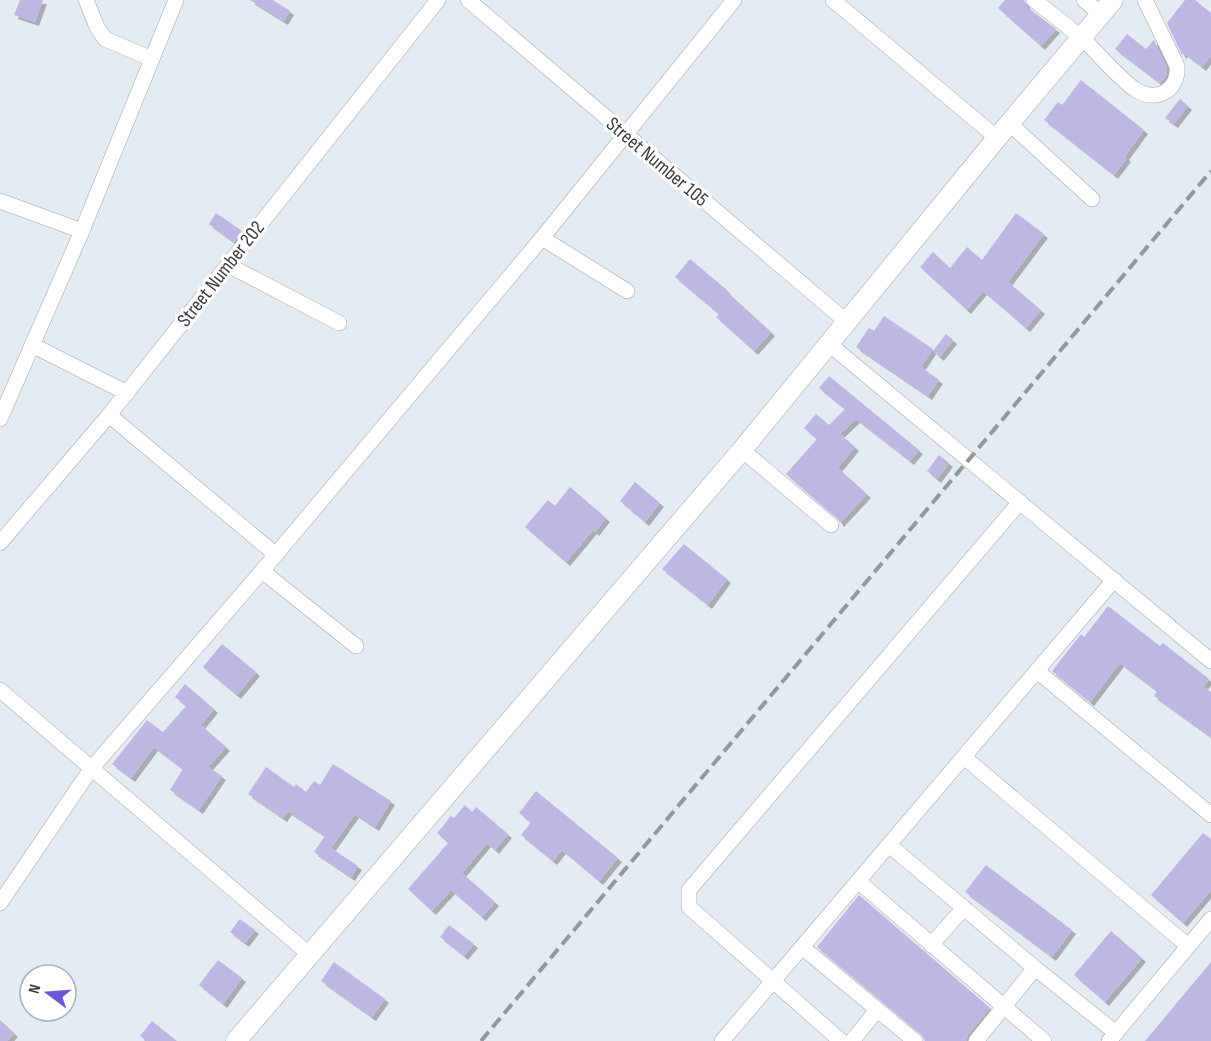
<svg xmlns="http://www.w3.org/2000/svg" width="1211" height="1041" font-family="'Sofia Sans Condensed',sans-serif">
<style>
.building{fill:#bcb7e3;filter:url(#shadow)}
.lines{fill:none;stroke-linecap:round;stroke-linejoin:round}
.minor-casing{stroke:#a1a6ae;stroke-width:16}
.major-casing{stroke:#a1a6ae;stroke-width:21}
.minor{stroke:#fff;stroke-width:15}
.major{stroke:#fff;stroke-width:20}
.rail{stroke:#94989e;stroke-width:4;stroke-dasharray:12 6;stroke-linecap:butt}
.labels{text-anchor:middle;dominant-baseline:central;stroke-width:6;stroke-linejoin:round;paint-order:stroke}
.street-label{font-size:20px;fill:#383a3d;stroke:#fff}
</style>
<defs>
<filter id="shadow"><feDropShadow dx="4" dy="4" stdDeviation="0" flood-color="#0004"/></filter>
</defs>
<rect width="100%" height="100%" fill="#e5ebf3"/>
<!-- building -->
<g class="building">
<polygon points="20,0 43,0 35,22 14,15"/>
<polygon points="250,0 273,0 290,11 284,21"/>
<polygon points="1005,0 1024,0 1028,8 1056,29 1041,46 998,8"/>
<polygon points="1185,0 1195,0 1211,13 1211,55 1202,67 1184,53 1182,55 1167,23"/>
<polygon points="1127,34 1146,49 1154,40 1167,68 1166,76 1160,83 1115,49"/>
<polygon points="1081,80 1144,130 1125,156 1127,158 1114,175 1044,120 1058,102 1062,105"/>
<polygon points="1180,99 1188,106 1174,124 1165,118"/>
<polygon points="216,213 242,231 234,242 209,224"/>
<polygon points="1016,213 1044,234 1008,282 1041,310 1026,328 983,291 967,310 920,267 933,252 950,268 967,247 982,260"/>
<polygon points="690,259 727,290 726,291 771,332 754,351 716,317 719,314 675,277"/>
<polygon points="884,316 933,349 921,367 939,380 928,396 856,347 869,328 874,331"/>
<polygon points="946,334 953,340 940,357 933,351"/>
<polygon points="829,376 919,450 910,461 856,419 840,434 855,447 838,468 867,494 840,523 837,518 786,474 817,439 804,428 816,414 829,425 845,409 819,388"/>
<polygon points="939,455 949,463 937,479 927,471"/>
<polygon points="635,482 660,503 645,522 620,501"/>
<polygon points="570,487 606,518 595,532 593,530 566,562 525,527 548,500 555,506"/>
<polygon points="684,544 727,579 708,605 662,569"/>
<polygon points="1108,606 1160,646 1163,643 1209,679 1203,687 1211,692 1211,737 1154,696 1157,691 1120,663 1090,702 1052,671 1081,634 1084,637"/>
<polygon points="222,644 256,672 237,695 203,667"/>
<polygon points="185,684 214,709 201,725 226,747 208,767 222,776 199,810 170,790 183,769 154,747 131,778 112,764 147,720 163,732 186,706 175,697"/>
<polygon points="333,764 391,801 375,827 355,814 331,848 358,866 351,877 314,852 325,836 288,811 283,818 248,794 266,767 294,787 296,784 306,792 314,781 320,785"/>
<polygon points="536,791 618,858 599,881 562,850 553,861 521,835 531,822 519,813"/>
<polygon points="465,805 472,812 476,807 508,834 495,850 487,843 462,873 495,902 482,917 451,890 432,911 408,889 448,843 437,833 451,816 454,818"/>
<polygon points="1203,833 1211,839 1211,890 1183,923 1151,895"/>
<polygon points="986,865 1072,930 1052,957 965,892"/>
<polygon points="859,895 990,1008 968,1035 966,1041 925,1041 921,1034 817,947"/>
<polygon points="240,919 255,930 245,943 230,932"/>
<polygon points="449,925 474,944 464,956 440,937"/>
<polygon points="1111,931 1142,958 1105,1002 1074,975"/>
<polygon points="218,960 242,978 223,1004 199,985"/>
<polygon points="334,962 385,999 372,1017 321,981"/>
<polygon points="1211,962 1211,1041 1145,1041"/>
<polygon points="0,1020 14,1033 7,1041 0,1041"/>
<polygon points="152,1021 177,1041 147,1041 140,1036"/>
</g>
<g class="lines">
<defs>
<g id="minor">
<polyline points="86,0 97,27 105,39 152,59"/>
<polyline points="468,0 847,322"/>
<polyline points="833,0 997,138"/>
<path d="M 1034,0 C 1053,15 1072,29 1089,45 C 1101,57 1123,82 1136,90 C 1157,103 1179,90 1177,66 L 1145,0"/>
<polyline points="1084,0 1101,14"/>
<polyline points="1009,123 1092,199"/>
<polyline points="0,201 82,231"/>
<polyline points="542,238 627,291"/>
<polyline points="228,265 339,323"/>
<polyline points="829,344 1211,661"/>
<polyline points="32,345 127,393"/>
<polyline points="109,415 275,554"/>
<polyline points="0,419 82,231 176,0"/>
<polyline points="742,450 831,525"/>
<polyline points="0,543 109,415 438,0"/>
<polyline points="262,571 356,646"/>
<polyline points="1037,671 1211,815"/>
<polyline points="0,690 310,955"/>
<polyline points="964,757 1188,946"/>
<polyline points="889,845 1035,968 1116,1033"/>
<polyline points="858,881 1044,1041"/>
<polyline points="0,903 91,769 262,571 542,238 734,0"/>
<polyline points="931,945 964,908"/>
<polyline points="802,947 915,1041"/>
<polyline points="722,1041 1114,580"/>
<polyline points="841,1041 689,907 689,890 1020,502"/>
<polyline points="852,1041 877,1010"/>
<polyline points="976,1041 1035,968"/>
<polyline points="1109,1041 1211,919"/>
</g>
<polyline id="major" points="236,1041 742,450 997,138 1113,0"/>
</defs>
<!-- minor casing -->
<use href="#minor" class="minor-casing"/>
<!-- major casing -->
<use href="#major" class="major-casing"/>
<!-- minor -->
<use href="#minor" class="minor"/>
<!-- major -->
<use href="#major" class="major"/>
<!-- rail -->
<polyline class="rail" points="481,1041 1211,171"/>
</g>
<g class="labels">
<!-- street labels -->
<g class="street-label">
<text transform="translate(657 162) rotate(40)">Street Number 105</text>
<text transform="translate(221 274) rotate(-52)">Street Number 202</text>
</g>
</g>
<!-- north arrow -->
<g transform="translate(48 993) rotate(286)"><circle r="28" fill="#ffffff" stroke="#afb0b1" stroke-width="1.5"/>
<path d="M0-4.5L10 22L0 15L-10 22Z" fill="#6959d3"/>
<text y="-9" font-size="16" font-weight="bold" text-anchor="middle" fill="#383a3d">N</text>
</g>
</svg>
